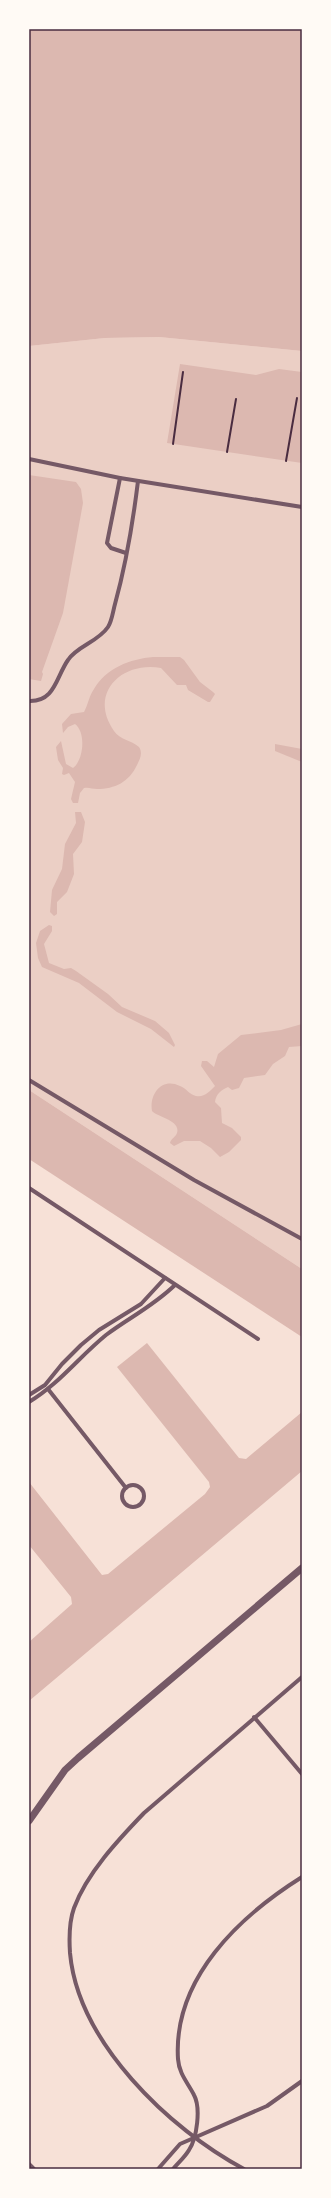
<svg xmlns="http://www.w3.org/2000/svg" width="331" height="2198" font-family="Figtree,sans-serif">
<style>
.green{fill:#ebcfc5}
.water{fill:#dcb8b0}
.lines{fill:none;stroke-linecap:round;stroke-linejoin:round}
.path{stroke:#4a2c40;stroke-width:2}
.minor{stroke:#755966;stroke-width:4}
.tertiary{stroke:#755966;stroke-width:7}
.neatline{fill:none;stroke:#4a2c40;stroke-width:1.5}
</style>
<rect width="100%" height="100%" fill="#f7e1d7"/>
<!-- green -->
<polygon class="green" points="159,337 302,351 302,1269 29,1090 29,346 105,338"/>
<!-- water -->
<g class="water">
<polygon points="29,29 302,29 302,351 159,337 105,338 29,346"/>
<polygon points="180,364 256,375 279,369 302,372 302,463 167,443"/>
<polygon points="29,475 76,482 81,489 83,503 63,613 42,672 43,674 41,681 29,679"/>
<path d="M 153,657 L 180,657 L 184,660 L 200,682 L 213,692 L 215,694 L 210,702 L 208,702 L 188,690 L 186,685 L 177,685 L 161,668 C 121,661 88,694 114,731 C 120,740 131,740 139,747 C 143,753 140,759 137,765 C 129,782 115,789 97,789 C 92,789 89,787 84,788 L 80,793 L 78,803 L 73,803 L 71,799 L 75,782 L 69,773 L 64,775 L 62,774 L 63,768 L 58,760 L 56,747 L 61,741 L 66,764 L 73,768 C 84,760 86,732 75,724 L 68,727 L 63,733 L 62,724 L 71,714 L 84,712 C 88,705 89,696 94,689 C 106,668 130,659 153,657 Z"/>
<polygon points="275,744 302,749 302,762 275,751"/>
<polygon points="75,812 81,812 85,822 82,842 73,854 74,874 67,892 57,902 57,914 54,916 50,912 52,890 62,869 65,844 76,823"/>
<polygon points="49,925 52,926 52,931 44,944 49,963 64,969 71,968 76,971 108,994 122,1007 155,1021 169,1033 175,1045 174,1047 151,1029 117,1012 79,983 42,967 38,958 36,943 40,931"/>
<path d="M 302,1024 L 302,1046 L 289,1047 L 285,1056 L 273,1064 L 265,1075 L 244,1078 L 239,1088 L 232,1090 L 228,1087 C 221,1090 216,1094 215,1102 L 221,1108 L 222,1123 L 232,1128 L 241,1137 L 241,1140 L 229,1152 L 220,1157 L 211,1148 L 200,1141 L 184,1141 L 174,1146 L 170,1143 C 171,1138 176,1137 177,1133 C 181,1120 157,1117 152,1111 C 149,1094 162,1077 180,1086 C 186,1088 190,1095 196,1096 C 204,1098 210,1091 215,1086 L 201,1066 L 202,1061 L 207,1061 L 214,1067 L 218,1054 L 241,1035 L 281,1030 Z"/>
<polygon points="29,1090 302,1269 302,1337 29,1159"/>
<polygon points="147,1343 239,1458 246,1459 302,1412 302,1471 29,1701 29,1642 72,1604 71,1597 29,1545 29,1482 102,1575 108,1574 205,1494 210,1487 209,1482 117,1367"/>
</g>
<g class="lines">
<!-- path -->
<g class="path">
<polyline points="173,444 183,372"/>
<polyline points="227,452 236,399"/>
<polyline points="286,461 297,398"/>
</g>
<!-- minor -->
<g class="minor">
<polyline points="29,459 120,478 302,507"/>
<polyline points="120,478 107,543 111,548 126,553"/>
<path d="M 29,701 C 55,702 56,677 68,660 C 77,646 98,642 108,627 C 112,621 113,611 115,604 C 126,564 133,522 138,481"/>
<polyline points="29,1080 194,1180 302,1239"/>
<polyline points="29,1188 258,1339"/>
<polyline points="48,1389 126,1488"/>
<polyline points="29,1395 45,1385 62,1364 81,1345 99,1330 141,1304 165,1278"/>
<path d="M 29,1402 C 59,1384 79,1357 106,1335 C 130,1317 152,1307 175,1285"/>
<circle cx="133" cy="1496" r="11"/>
<polyline points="254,1717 302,1774"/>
<polyline points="29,2164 34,2169"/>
<polyline points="158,2169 180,2144 267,2106 302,2081"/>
<path d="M 173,2169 C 178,2163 185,2157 189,2150 C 197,2138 201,2108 194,2095 C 188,2083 179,2074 178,2059 C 173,1978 240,1916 302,1877"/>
<path d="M 244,2169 C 169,2129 78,2042 70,1953 C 69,1938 69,1922 74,1908 C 87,1873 118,1840 144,1813 L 302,1677"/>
</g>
<!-- tertiary -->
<polyline class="tertiary" points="29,1821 65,1770 78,1758 302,1568"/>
</g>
<!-- border -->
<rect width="331" height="2198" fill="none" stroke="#fffaf5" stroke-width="60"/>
<rect x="30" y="30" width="271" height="2138" class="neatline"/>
</svg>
